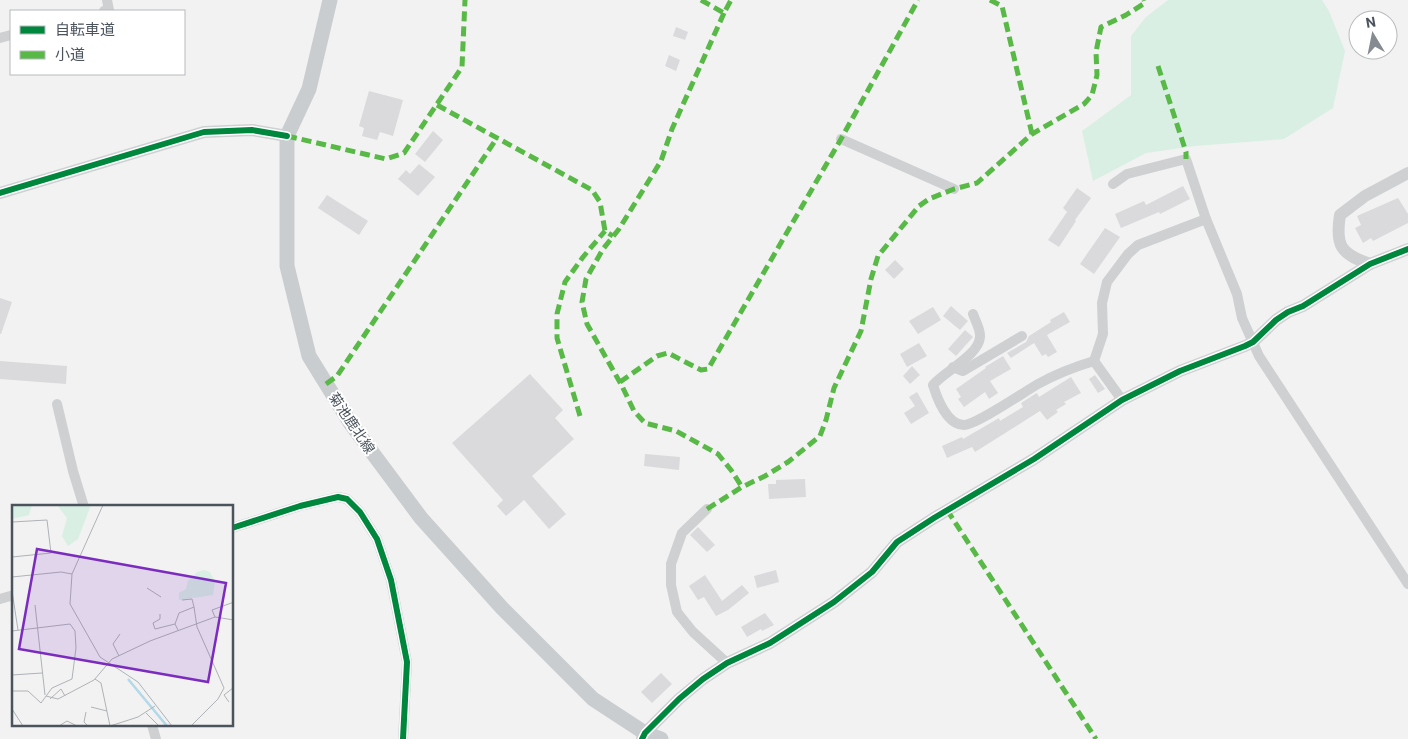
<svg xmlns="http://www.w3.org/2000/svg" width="1408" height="739" font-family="Roboto,'Noto Sans JP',sans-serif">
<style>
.green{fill:#d9efe3}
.building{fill:#dadadc}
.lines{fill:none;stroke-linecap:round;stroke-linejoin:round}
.minor{stroke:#ced0d2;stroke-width:10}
.tertiary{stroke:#ced0d2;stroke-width:12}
.primary{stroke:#cacdcf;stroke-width:15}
.quiet{stroke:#58b947;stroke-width:5;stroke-dasharray:10 5;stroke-linecap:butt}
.cycleway-casing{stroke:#fff;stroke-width:9}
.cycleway{stroke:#00873e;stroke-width:6}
.labels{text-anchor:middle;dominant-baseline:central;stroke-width:4;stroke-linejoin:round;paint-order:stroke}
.street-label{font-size:14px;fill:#4b535d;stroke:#fff}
.inset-river{fill:none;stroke:#b2d8e9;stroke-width:2.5}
.inset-road{fill:none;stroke:#afb2b6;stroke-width:1}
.view{fill:#7b2cbf;fill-opacity:0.15;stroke:#7b2cbf;stroke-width:2.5}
.inset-edge{fill:none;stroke:#4b535d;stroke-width:2.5}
</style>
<rect width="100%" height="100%" fill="#f2f2f2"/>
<!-- green -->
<polygon class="green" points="1168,0 1322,0 1329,11 1345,51 1333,108 1284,139 1195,146 1146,153 1093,181 1082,131 1131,95 1131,36 1146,17"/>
<!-- building -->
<g class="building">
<polygon points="676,27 688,32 685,40 673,36"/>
<polygon points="669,55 680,60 676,71 665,66"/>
<polygon points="369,91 403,100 393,136 380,132 377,140 362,136 364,128 359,126"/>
<polygon points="433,131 443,140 425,162 415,154"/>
<polygon points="419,164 435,177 418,196 398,179 406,170 410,174"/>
<polygon points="1183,186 1190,199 1160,214 1159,212 1121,228 1115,214 1144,201 1146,205"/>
<polygon points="1077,188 1091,198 1075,220 1076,221 1059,247 1048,240 1067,212 1063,208"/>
<polygon points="327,195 368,221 359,235 318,208"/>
<polygon points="1398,198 1408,214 1408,223 1373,241 1371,238 1363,243 1355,228 1361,225 1357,216"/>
<polygon points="1105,228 1120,237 1094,274 1080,264"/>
<polygon points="895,260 904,269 894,279 885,270"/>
<polygon points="0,298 12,302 1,334 0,334"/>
<polygon points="951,306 968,321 960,330 943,316"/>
<polygon points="933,307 941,320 918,334 909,321"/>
<polygon points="1064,312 1070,322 1047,335 1057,352 1048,357 1046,354 1042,356 1034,343 1011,358 1007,353 1026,342 1029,336 1051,322 1050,320"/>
<polygon points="965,330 973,337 956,356 948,349"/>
<polygon points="919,343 927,356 907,367 900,354"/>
<polygon points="1003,356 1011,369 990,381 998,393 989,399 985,392 964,407 958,399 961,397 956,389 986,368 985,367"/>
<polygon points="0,361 67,366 66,384 0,379"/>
<polygon points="912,366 920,375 910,384 903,376"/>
<polygon points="530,374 563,410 555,418 574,439 532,476 566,514 549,529 524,500 506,516 497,506 503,500 452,443"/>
<polygon points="1095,375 1105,389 1098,393 1089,379"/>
<polygon points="1071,377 1081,393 1064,402 1066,404 1056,410 1058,412 1047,420 1040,411 975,452 972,447 947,458 942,446 962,437 963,439 999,418 1000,421 1023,407 1021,403 1035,394 1037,393 1039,397"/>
<polygon points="917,392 929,413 911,424 904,413 915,406 909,397"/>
<polygon points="645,454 680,457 679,470 644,466"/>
<polygon points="805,479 806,497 769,499 768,484 776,484 776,480"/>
<polygon points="698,527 715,545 707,552 690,535"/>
<polygon points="776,570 779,582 757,588 754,576"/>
<polygon points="705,575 722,601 742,585 749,593 728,610 716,616 704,597 698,600 689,586"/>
<polygon points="765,613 774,625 762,631 761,629 747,637 741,627"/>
<polygon points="661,673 672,684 652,703 641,692"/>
</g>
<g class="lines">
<!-- minor -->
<g class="minor">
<polyline points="104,11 109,10 107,0"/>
<polyline points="0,38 11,35"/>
<polyline points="841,139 954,189"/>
<polyline points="1113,184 1127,174 1186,159 1206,219"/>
<path d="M 973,314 C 975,320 981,330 980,337 C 979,355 945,371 933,385 C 937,398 947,425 964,425 C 976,425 1024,392 1038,384 C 1056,374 1074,367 1094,361"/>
<polyline points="1094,361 1103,334 1102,303 1107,282 1128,254 1138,245 1206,219 1237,294 1242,318 1259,356 1408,584"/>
<polyline points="1094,361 1122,400"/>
<polyline points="953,367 963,371 1022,336"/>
<polyline points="57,404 73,471 84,507"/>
<polyline points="707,509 682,533 671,564 671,585 677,612 693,632 727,663"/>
<polyline points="232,528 300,506 338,497 347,499 360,512 377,539 391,580 407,662 403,739"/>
<polyline points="0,599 14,595"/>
<polyline points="152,725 156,739"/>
</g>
<!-- tertiary -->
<g class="tertiary">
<polyline points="0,193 204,132 252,130 287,136"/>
<path d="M 1370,264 C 1341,254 1335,246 1340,215 L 1365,196 L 1408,173"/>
<polyline points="642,739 645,733 679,699 703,679 727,663 770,643 834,602 872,572 897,542 934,518 1034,459 1122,400 1180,371 1245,346 1253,342 1276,320 1288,312 1303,306 1370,264 1408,249"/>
</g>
<!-- primary -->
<polyline class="primary" points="330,0 309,89 287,136 287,266 309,356 351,424 421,518 502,608 593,699 645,733 661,739"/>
<!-- quiet -->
<g class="quiet">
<polyline points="701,0 724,13 731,0"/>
<polyline points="990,0 1002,6 1032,134"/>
<polyline points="724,13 672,129 661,161 619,229 603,249 586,279 582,302 587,324 622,386 634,411 645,423 676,431 718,454 731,470 742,487"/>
<polyline points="1158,66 1186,152 1186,159"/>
<polyline points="437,105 592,190 600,202 605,231 613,236"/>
<polyline points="287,136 386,159 404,153 462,67 465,0"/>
<polyline points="620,382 657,356 668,353 701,370 708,369 841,139 918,0"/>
<polyline points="326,384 337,376 497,138"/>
<polyline points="580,416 557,338 557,314 565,282 583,257 605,231"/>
<polyline points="707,509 742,487 765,476 788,462 820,436 826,420 834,388 861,331 871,279 878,256 919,206 929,199 954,189 977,183 1032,134 1084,104 1092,95 1097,75 1096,52 1101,27 1126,15 1145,3 1144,0"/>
<polyline points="947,510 1096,739"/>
</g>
<defs>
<g id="cycleway">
<polyline points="0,193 204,132 252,130 287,136"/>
<polyline points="232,528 300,506 338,497 347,499 360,512 377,539 391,580 407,662 403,739"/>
<polyline points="642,739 645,733 679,699 703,679 727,663 770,643 834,602 872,572 897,542 934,518 1034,459 1122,400 1180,371 1245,346 1253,342 1276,320 1288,312 1303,306 1370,264 1408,249"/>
</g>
</defs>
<!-- cycleway casing -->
<use href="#cycleway" class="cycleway-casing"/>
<!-- cycleway -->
<use href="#cycleway" class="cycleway"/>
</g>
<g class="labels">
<!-- street labels -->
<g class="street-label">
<text transform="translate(352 423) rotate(56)">菊池鹿北線</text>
</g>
</g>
<!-- overview -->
<g transform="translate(12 505)">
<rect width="221" height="221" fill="#f2f2f2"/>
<path d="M 0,0 L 20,0 L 17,10 L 0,14 ZM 45,0 L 79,0 L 66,34 L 56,41 L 50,31 L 55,13 ZM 192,65 L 198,67 L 203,77 L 201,90 L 167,95 L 167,88 L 174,84 L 176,76 L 185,67 Z" fill="#d9efe3"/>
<path class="inset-river" d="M 116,174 L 155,221"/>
<path class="inset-road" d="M 91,0 L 60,69 L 58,99 L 88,152 L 126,177 L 160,221M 0,17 L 35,15 L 39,48 L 0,52M 0,72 L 49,67 L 60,69M 135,83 L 149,92M 0,86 L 6,125M 170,95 L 180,94 L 182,102M 23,100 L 33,190M 148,109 L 148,114 L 141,118 L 143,124 L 163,119M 203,112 L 200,105 L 222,97M 166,125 L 163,119 L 167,108 L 182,102 L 185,122 L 212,183 L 206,194 L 179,221M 0,126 L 58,119 L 63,126 L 64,143 L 60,174 L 40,183 L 29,198 L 16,186 L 0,186M 107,151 L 101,139 L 108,129M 0,170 L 30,168M 83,174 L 89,178 L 98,221M 34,191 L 46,194 L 82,175 L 100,154 L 138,136 L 203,112 L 222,115M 38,194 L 49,184 L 53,191M 217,197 L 212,190 L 221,183M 79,202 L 95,206M 0,204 L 11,221M 74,207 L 72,217 L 76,221M 134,208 L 147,221M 47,221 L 55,216 L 65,221M 80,221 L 98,221 L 126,212 L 143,201"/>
<path class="view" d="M 25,44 L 214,78 L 196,177 L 7,144 Z"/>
<rect width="221" height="221" class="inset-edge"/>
</g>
<!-- legend -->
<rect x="10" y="10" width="175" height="65" fill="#ffffff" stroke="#b7babe"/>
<rect x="20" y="26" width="25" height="8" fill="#00873e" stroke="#b7babe"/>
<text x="55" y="35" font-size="15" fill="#4b535d">自転車道</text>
<rect x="20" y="51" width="25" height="8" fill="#58b947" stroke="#b7babe"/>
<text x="55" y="60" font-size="15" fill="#4b535d">小道</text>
<!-- north arrow -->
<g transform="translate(1373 35) rotate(350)"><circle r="24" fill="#ffffff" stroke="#b7babe"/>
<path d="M0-4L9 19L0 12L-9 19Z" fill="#858b91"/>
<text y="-8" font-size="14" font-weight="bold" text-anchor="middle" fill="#4b535d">N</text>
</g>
</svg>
